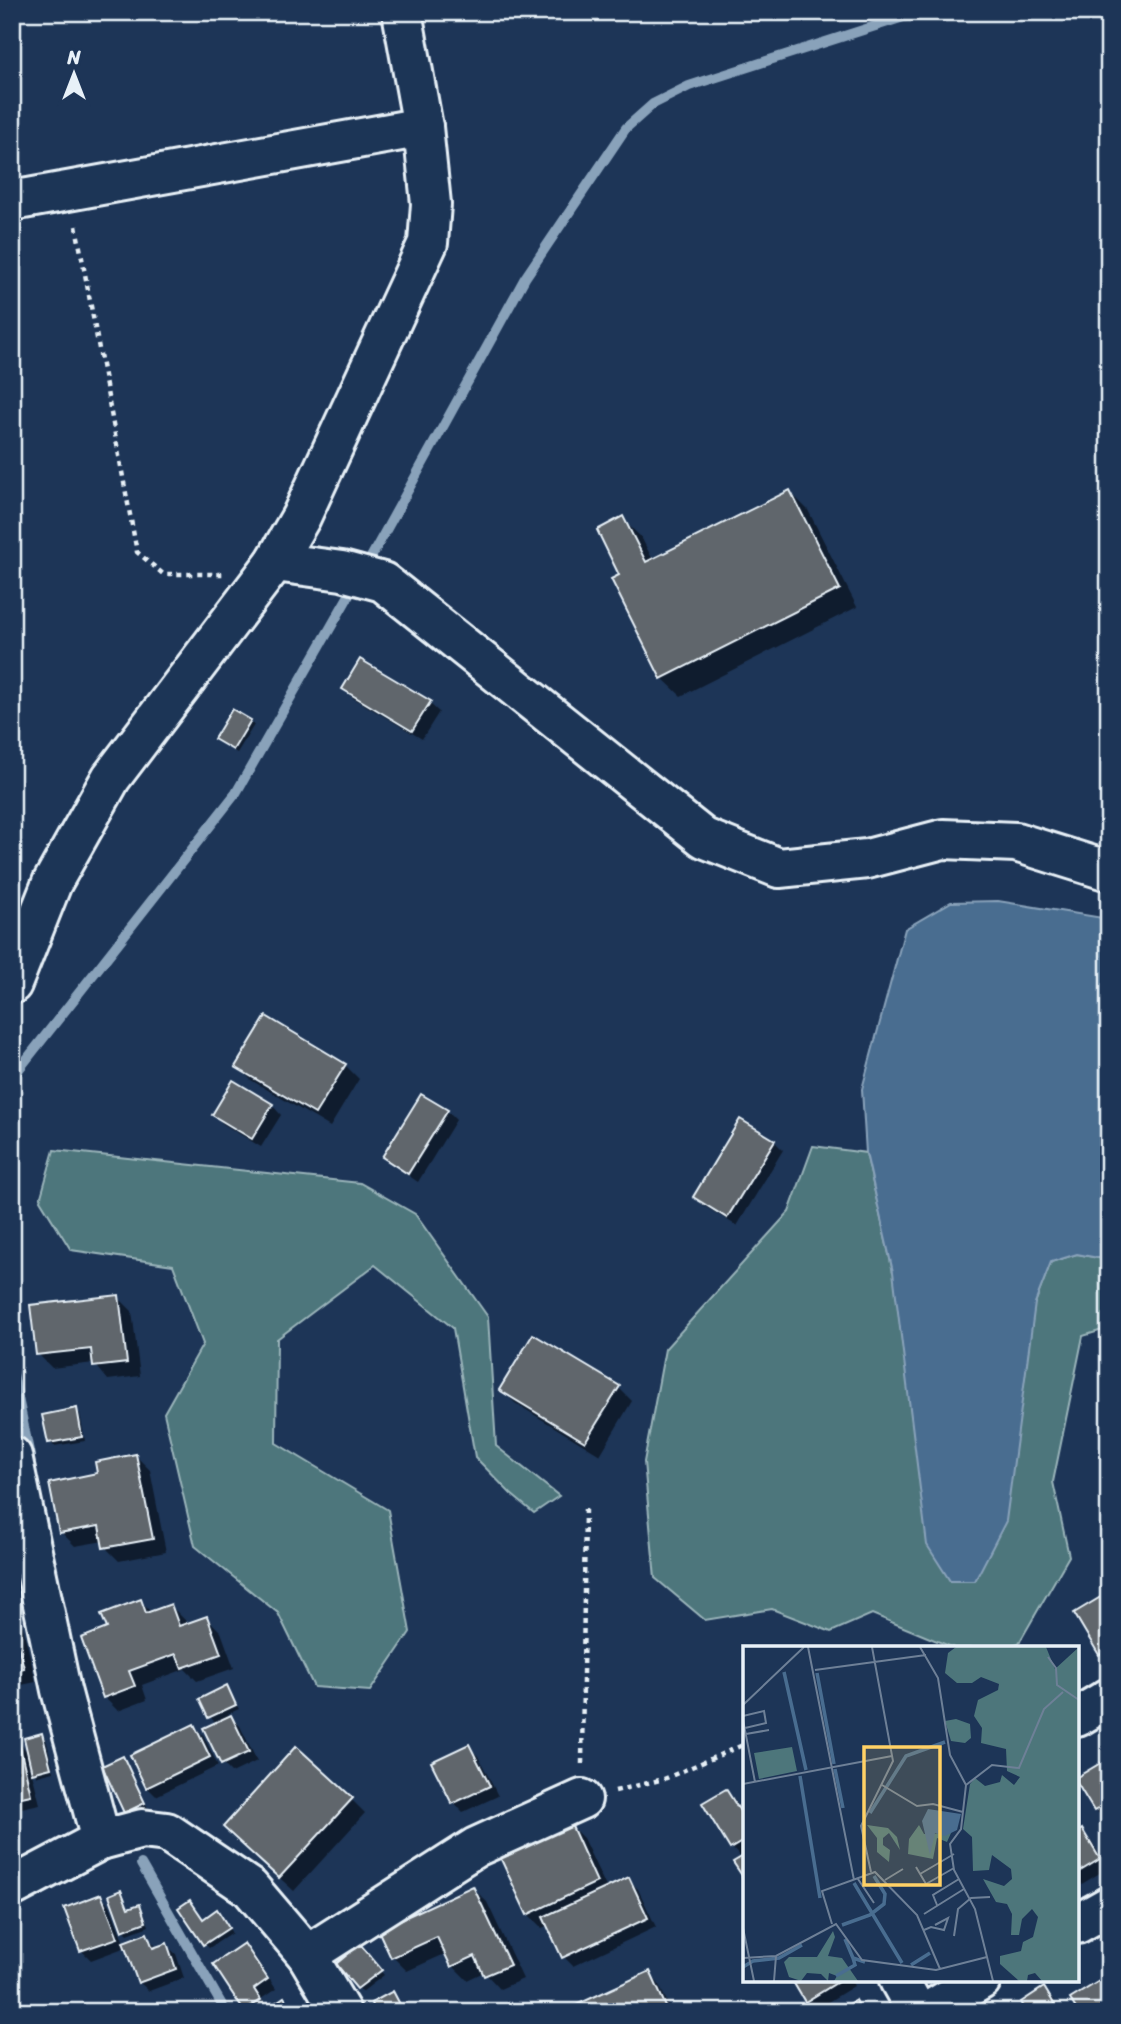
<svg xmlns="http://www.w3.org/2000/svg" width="1121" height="2024" font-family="Sriracha,sans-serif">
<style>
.green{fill:#4d767b;stroke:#9ab4ba;stroke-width:2}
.water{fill:#496d90;stroke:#89a2ba;stroke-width:2}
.shadow{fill:#0007}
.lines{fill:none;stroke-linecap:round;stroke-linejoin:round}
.stream{stroke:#89a2ba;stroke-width:10}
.building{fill:#60666c;stroke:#e8f1f8;stroke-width:2}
.minor-casing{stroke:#e8f1f8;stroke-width:44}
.path{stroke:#e8f1f8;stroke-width:4.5;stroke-dasharray:5 5;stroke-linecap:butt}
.minor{stroke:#1d3557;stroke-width:38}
.inset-river{fill:none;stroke:#496d90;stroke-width:3.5}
.inset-road{fill:none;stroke:#6e8097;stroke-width:2}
.view{fill:#ffd166;fill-opacity:0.15;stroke:#ffd166;stroke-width:3.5}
.inset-edge{fill:none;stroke:#e8f1f8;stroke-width:3.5}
</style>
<rect width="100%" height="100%" fill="#1d3557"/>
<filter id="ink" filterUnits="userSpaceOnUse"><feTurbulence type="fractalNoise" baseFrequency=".0143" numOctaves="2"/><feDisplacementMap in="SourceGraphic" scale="14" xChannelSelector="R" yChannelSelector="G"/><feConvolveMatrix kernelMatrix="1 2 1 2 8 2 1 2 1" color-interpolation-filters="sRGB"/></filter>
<g filter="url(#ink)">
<!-- green -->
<g class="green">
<polygon points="813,1146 866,1153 893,1272 1035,1303 1051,1262 1077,1254 1109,1260 1109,1328 1083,1336 1053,1482 1069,1556 1019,1643 1001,1648 954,1648 872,1614 831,1632 772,1609 705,1620 655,1578 644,1462 665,1349 789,1212"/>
<polygon points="54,1150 360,1183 415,1214 488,1317 496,1446 559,1496 534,1513 511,1494 475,1457 453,1328 375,1265 277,1339 276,1443 388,1510 410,1632 370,1691 314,1687 278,1613 195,1546 164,1413 203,1344 173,1265 71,1250 40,1200"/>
</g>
<!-- water -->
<polygon class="water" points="998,901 1109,919 1109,1260 1077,1254 1051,1262 1035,1303 1006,1521 975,1581 950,1581 927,1545 893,1272 866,1153 862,1089 905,929 951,902"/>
<!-- shadow -->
<g class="shadow">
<polygon points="790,492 808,510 857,607 681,696 662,678 621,576 622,519 641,537 653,560"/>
<polygon points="344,689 429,703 439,712 422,739 353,698"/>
<polygon points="250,721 254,725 237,753 220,742"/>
<polygon points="345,1065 359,1079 330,1127 251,1080 237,1066"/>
<polygon points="272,1105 281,1115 261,1147 223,1124 214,1115"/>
<polygon points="447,1111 456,1120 418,1182 394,1166 384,1157"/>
<polygon points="774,1141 783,1150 737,1226 704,1206 695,1197"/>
<polygon points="118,1297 132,1311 140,1376 108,1380 94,1363 52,1368 38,1354"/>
<polygon points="618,1387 632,1401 600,1455 515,1403 501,1390"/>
<polygon points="76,1410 80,1414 85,1441 54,1446 50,1442"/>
<polygon points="136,1456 150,1470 166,1552 119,1561 105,1547 104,1541 75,1546 61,1532 99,1475"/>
<polygon points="1109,1594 1109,1663 1100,1654"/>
<polygon points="140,1601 152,1613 171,1606 185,1620 187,1625 207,1618 221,1632 234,1668 197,1681 185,1669 142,1685 147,1700 118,1711 104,1697 109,1629"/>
<polygon points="12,1614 22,1624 36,1682 12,1687"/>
<polygon points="227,1688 239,1709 228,1714 240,1726 257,1761 232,1773 223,1764 216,1723 210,1717"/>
<polygon points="194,1726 203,1735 218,1766 156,1796 147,1787"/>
<polygon points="41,1735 46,1739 54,1772 38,1776 31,1769 40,1804 12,1810 12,1742 17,1741 29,1753"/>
<polygon points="468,1746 478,1756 498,1796 463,1812 454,1803"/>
<polygon points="122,1759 148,1808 130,1816 126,1812"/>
<polygon points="1109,1760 1109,1816 1105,1819 1095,1810"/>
<polygon points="726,1791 735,1800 745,1816 745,1877 742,1859 732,1848 704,1804"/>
<polygon points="351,1799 365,1813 294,1891 239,1841"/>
<polygon points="569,1824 583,1838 607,1889 628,1879 638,1889 656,1927 573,1966 564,1957 549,1925 542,1928 528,1914"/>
<polygon points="1082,1832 1091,1841 1108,1868 1077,1887 1077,1835"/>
<polygon points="473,1888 487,1902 523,1979 500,1989 484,1972 467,1980 453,1966 447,1953 407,1971 393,1957"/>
<polygon points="121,1893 130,1909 139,1906 143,1910 149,1926 128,1934 124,1930"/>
<polygon points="101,1896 110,1905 124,1943 147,1935 157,1948 166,1945 176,1954 184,1978 149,1991 139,1982 126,1947 91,1960 82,1951 66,1909"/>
<polygon points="190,1902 204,1920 221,1916 232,1933 209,1948 205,1944"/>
<polygon points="244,1945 253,1954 276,1989 261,1999 269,2009 283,1999 295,2012 247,2012 245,2010"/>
<polygon points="364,1951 384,1975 362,1992 339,1964"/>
<polygon points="649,1973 658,1983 672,2012 579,2012"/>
<polygon points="794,1980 851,1980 854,1986 815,2010 806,2000"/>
<polygon points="1044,1989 1053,1999 1061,2012 1029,2012"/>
<polygon points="392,1993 407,2012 377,2012"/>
</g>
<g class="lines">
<!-- stream -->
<g class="stream">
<polyline points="364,570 525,278 626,128 653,104 689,86 919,12"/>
<polyline points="12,1078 236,793 356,583"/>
<polyline points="12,1369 30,1456"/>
<polyline points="141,1864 226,2012"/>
</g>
</g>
<!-- building -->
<g class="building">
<polygon points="790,490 840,589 661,679 611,579 619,575 597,530 623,516 646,562"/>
<polygon points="360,659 431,701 412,731 342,689"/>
<polygon points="232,709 251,720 233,750 214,739"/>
<polygon points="266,1016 346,1064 315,1114 235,1067"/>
<polygon points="233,1080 273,1104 252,1139 212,1115"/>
<polygon points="421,1094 448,1110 408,1174 382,1157"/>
<polygon points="740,1119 775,1140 727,1218 693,1197"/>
<polygon points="119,1295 127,1363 93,1367 91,1349 36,1355 30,1305"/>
<polygon points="533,1334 620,1386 585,1442 499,1390"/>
<polygon points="77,1408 82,1437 48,1443 42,1415"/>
<polygon points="136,1454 153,1539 103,1548 99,1526 59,1533 49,1483 97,1473 95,1462"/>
<polygon points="1109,1592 1109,1649 1099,1655 1074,1613"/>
<polygon points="141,1599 146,1613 171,1604 179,1626 207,1616 221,1654 182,1668 176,1654 129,1671 135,1686 103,1698 81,1638 107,1628 101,1614"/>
<polygon points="12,1622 24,1668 12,1671"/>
<polygon points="227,1685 236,1705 208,1718 199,1699"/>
<polygon points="231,1715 249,1752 221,1765 203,1728"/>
<polygon points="194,1724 210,1757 146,1788 130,1755"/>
<polygon points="42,1733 51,1768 32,1773 24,1738"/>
<polygon points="18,1739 31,1795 12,1799 12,1740"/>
<polygon points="469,1744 490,1786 452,1804 431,1762"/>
<polygon points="296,1746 353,1798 279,1878 223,1827"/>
<polygon points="123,1756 145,1803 124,1813 102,1766"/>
<polygon points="1109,1758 1109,1802 1094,1811 1077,1783 1077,1777"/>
<polygon points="726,1789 745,1819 745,1840 730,1849 702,1803"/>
<polygon points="570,1822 597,1882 527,1915 499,1855"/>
<polygon points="1082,1829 1100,1859 1077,1873 1077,1833"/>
<polygon points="745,1855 745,1880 733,1862"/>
<polygon points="629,1877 648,1918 562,1958 543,1917"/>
<polygon points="473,1886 510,1965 484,1976 475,1956 451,1967 437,1937 391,1958 378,1930"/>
<polygon points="121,1890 128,1908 140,1904 146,1922 122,1931 109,1895"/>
<polygon points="101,1894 118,1938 80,1951 64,1908"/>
<polygon points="190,1900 203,1919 217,1909 229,1928 203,1945 178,1908"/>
<polygon points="147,1933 153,1948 167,1943 176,1969 138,1983 123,1942"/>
<polygon points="244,1943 268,1979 254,1989 261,2000 244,2011 213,1964"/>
<polygon points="360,1944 382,1970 357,1989 336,1964"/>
<polygon points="650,1971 667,2009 661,2012 577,2012 574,2006"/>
<polygon points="1109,1975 1109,2012 1078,2012 1070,1999"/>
<polygon points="792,1980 841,1980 805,2002"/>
<polygon points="1044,1987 1059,2012 1027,2012 1021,2002"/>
<polygon points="393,1991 404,2012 375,2012 371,2003"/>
<polygon points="284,1997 293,2012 262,2012"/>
<polygon points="856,2000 862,2012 836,2012"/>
</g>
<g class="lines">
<defs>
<g id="minor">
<polyline points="12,201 423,127"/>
<polyline points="275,562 342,571 383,582 704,838 779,868 867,859 943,839 1016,842 1109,871"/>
<polyline points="12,984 52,883 111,778 275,562 301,517 428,243 431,204 423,127 402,12"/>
<polyline points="12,1456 61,1690 101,1840"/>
<polyline points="1077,1717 1109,1698"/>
<polyline points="12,1887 101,1840 142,1829 167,1832 250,1888 307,1955 341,2012"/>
<polyline points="1077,1924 1109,1906"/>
<polyline points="307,1955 476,1847 582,1799"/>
<polyline points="899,1980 917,2012"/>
<polyline points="927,2012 981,1980"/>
</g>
</defs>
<!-- minor casing -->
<use href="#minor" class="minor-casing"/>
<!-- path -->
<g class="path">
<polyline points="76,226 137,552 163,574 223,574"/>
<polyline points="582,1764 585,1507"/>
<polyline points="615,1791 664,1779 745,1744"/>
</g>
<!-- minor -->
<use href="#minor" class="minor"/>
</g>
</g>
<!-- overview -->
<g transform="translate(743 1646)">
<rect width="336" height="336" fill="#1d3557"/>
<path d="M 213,1 L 303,1 L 312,23 L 336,1 L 336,335 L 299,335 L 292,327 L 285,329 L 284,335 L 276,335 L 257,318 L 257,310 L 278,305 L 280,296 L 290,291 L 295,271 L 289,263 L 279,273 L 276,289 L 268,289 L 269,268 L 264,258 L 253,256 L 240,233 L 261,240 L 269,233 L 268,223 L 249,209 L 246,224 L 230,225 L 229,191 L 220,183 L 227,138 L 232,132 L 242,140 L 257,136 L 259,129 L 271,139 L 277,131 L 264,125 L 263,103 L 238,97 L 239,82 L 231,70 L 235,54 L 255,44 L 256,38 L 238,31 L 229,37 L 214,37 L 202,27 L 205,7 ZM 213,73 L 227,78 L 228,92 L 222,97 L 208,95 L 202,75 ZM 49,101 L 54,125 L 16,133 L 11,107 ZM 124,179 L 145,182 L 154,191 L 157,204 L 146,187 L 140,192 L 140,199 L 147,204 L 146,216 L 134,206 L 134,192 ZM 176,179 L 181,188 L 208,187 L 204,196 L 194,192 L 190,213 L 165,208 L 166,193 ZM 90,285 L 92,291 L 85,310 L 99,312 L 115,335 L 91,335 L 94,330 L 86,327 L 85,335 L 78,328 L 64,327 L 58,335 L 46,331 L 41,316 L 46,311 L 74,311 Z" fill="#4d767b"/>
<path d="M 185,163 L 218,168 L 214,184 L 202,190 L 192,187 L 187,209 L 179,175 Z" fill="#496d90"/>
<path class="inset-river" d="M 41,26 L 63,124M 74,27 L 91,118M 92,123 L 100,162M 57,130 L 77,252M 127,167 L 163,110 L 202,96M 111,237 L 159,317M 99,279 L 127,269 L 141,258 L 142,248 L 131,230M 102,293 L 110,312 L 122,316M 168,319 L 187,307M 0,321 L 10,315 L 36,312 L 59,299M 93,330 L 112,319 L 110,312"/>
<path class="inset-road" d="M 65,1 L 111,234M 177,1 L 195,32 L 207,109 L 223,139 L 218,183 L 207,198 L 211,224 L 232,263 L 250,335M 305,11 L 313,22 L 314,39 L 336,54M 72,24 L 183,9M 0,59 L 61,1M 0,70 L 21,65 L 23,77 L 2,82M 0,74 L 12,136M 3,88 L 26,84M 0,138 L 149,110M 139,139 L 174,160 L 190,158 L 220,166M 223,139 L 249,119 L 276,122 L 301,63 L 320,46M 173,221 L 183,238 L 211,222M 128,226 L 118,180 L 150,115 L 129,1M 177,228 L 211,208M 115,233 L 131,257M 142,234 L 160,223M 194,259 L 190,249 L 216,233M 181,268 L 221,243M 89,278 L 79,245 L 132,226 L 174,269 L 197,323M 0,282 L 11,335M 181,284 L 188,281 L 201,284 L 205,272 L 192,279M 211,290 L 215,263 L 228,252 L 247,251M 0,312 L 33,310 L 93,278 L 119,314 L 193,324 L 244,311M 31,335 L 33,310"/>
<path class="view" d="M 121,101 L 197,101 L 197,239 L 121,239 Z"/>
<rect width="336" height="336" class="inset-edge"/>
</g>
<!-- margin -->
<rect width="1121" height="2024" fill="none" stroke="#1d3557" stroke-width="42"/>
<rect x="21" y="21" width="1079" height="1982" fill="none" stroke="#e8f1f8" stroke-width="2.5" filter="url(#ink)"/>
<!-- north arrow -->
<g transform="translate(74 74)" stroke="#1d3557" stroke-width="5" paint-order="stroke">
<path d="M0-5L12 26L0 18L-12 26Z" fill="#e8f1f8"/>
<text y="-10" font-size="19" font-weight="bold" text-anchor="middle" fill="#e8f1f8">N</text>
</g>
</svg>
